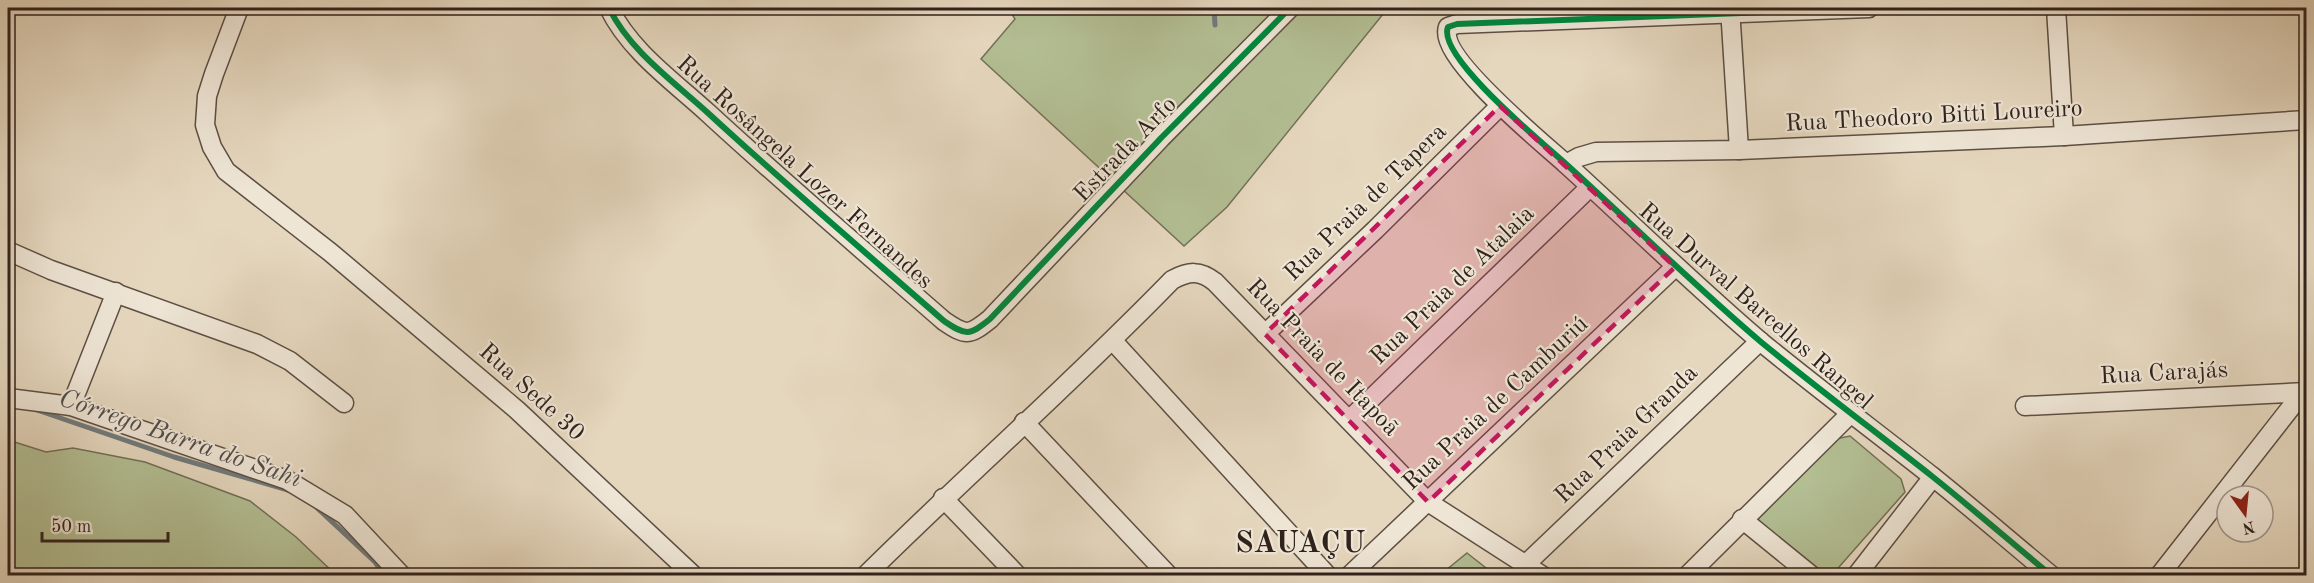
<svg xmlns="http://www.w3.org/2000/svg" width="2314" height="583" font-family="'Old Standard TT',serif">
<style>
.green{fill:#b3be93;stroke:#727058;stroke-width:1.5}
.lines{fill:none;stroke-linecap:round;stroke-linejoin:round}
.stream{stroke:#717b7d;stroke-width:5}
.street-casing{stroke:#5d4f44;stroke-width:21}
.street{stroke:#eee5d5;stroke-width:18}
.cycleway-casing{stroke:#eee5d5;stroke-width:10}
.cycleway{stroke:#00873e;stroke-width:6}
.marked{fill:#c2185b;fill-opacity:0.2;stroke:#c2185b;stroke-width:4.5;stroke-dasharray:12 8;stroke-linejoin:round}
.labels{text-anchor:middle;dominant-baseline:central;stroke-width:4.5;stroke-linejoin:round;paint-order:stroke}
.street-label{font-size:24px;fill:#30221c;stroke:#eee5d5}
.water-label{font-size:26px;font-style:italic;fill:#504e4c;stroke:#eee5d5}
.district-label{font-size:30px;font-weight:bold;letter-spacing:1.5px;fill:#30221c;stroke:#eee5d5}
</style>
<rect width="100%" height="100%" fill="#e5d7be"/>
<filter id="stains"><feTurbulence type="fractalNoise" baseFrequency=".00333" numOctaves="4"/><feColorMatrix values="0 0 0 0 .2 0 0 0 0 .09 0 0 0 0 .02 0 0 0 .5 -.17"/></filter>
<radialGradient id="worn" r=".72"><stop offset=".6" stop-color="#630" stop-opacity="0"/><stop offset="1" stop-color="#630" stop-opacity=".3"/></radialGradient>
<!-- green -->
<g class="green">
<polygon points="1008,8 1388,8 1227,207 1184,246 981,59 1015,19"/>
<polygon points="1850,436 1901,479 1905,492 1832,575 1817,575 1753,522 1835,439"/>
<polygon points="8,440 46,452 73,448 145,462 250,501 296,537 336,575 8,575"/>
<polygon points="1467,553 1495,575 1440,575"/>
</g>
<g class="lines">
<!-- stream -->
<g class="stream">
<polyline points="1214,8 1215,25"/>
<polyline points="37,410 174,457 288,490"/>
<polyline points="314,505 375,562 385,576"/>
</g>
<defs>
<g id="street">
<polyline points="239,8 214,74 207,96 205,125 212,147 226,171 330,252 517,410 694,576"/>
<path d="M 609,8 C 630,51 673,81 708,113 C 785,184 865,252 944,321 C 966,336 969,336 990,319 L 1161,138 L 1290,8"/>
<polyline points="1730,8 1739,150"/>
<path d="M 1869,8 L 1457,24 L 1448,27 C 1436,56 1544,144 1566,164 C 1631,223 1694,285 1761,342 C 1817,388 1876,432 1933,477 C 1973,509 2012,543 2052,576"/>
<polyline points="2056,8 2064,136"/>
<polyline points="1566,164 1579,157 1596,152 1739,150 2064,136 2306,120"/>
<polyline points="8,251 51,270 257,344 290,361 344,403"/>
<polyline points="1265,334 1375,230 1500,106"/>
<polyline points="1113,341 1328,576"/>
<polyline points="8,398 71,406 287,480 345,515 402,576"/>
<polyline points="71,406 116,292"/>
<polyline points="2025,406 2306,392"/>
<polyline points="1349,420 1590,187"/>
<polyline points="1024,422 1169,576"/>
<polyline points="943,498 1018,576"/>
<polyline points="1742,519 1812,576"/>
<polyline points="1526,564 1760,341"/>
<path d="M 865,576 C 966,476 1073,382 1172,280 C 1189,271 1200,270 1215,282 L 1428,502 L 1543,576"/>
<polyline points="1349,576 1675,267"/>
<polyline points="1687,576 1850,414"/>
<polyline points="1856,576 1933,477"/>
<polyline points="2159,576 2303,392"/>
</g>
</defs>
<!-- street casing -->
<use href="#street" class="street-casing"/>
<!-- street -->
<use href="#street" class="street"/>
<defs>
<g id="cycleway">
<path d="M 609,8 C 630,51 673,81 708,113 C 785,184 865,252 944,321 C 966,336 969,336 990,319 L 1161,138 L 1290,8"/>
<path d="M 1869,8 L 1457,24 L 1448,27 C 1436,56 1544,144 1566,164 C 1631,223 1694,285 1761,342 C 1817,388 1876,432 1933,477 C 1973,509 2012,543 2052,576"/>
</g>
</defs>
<!-- cycleway casing -->
<use href="#cycleway" class="cycleway-casing"/>
<!-- cycleway -->
<use href="#cycleway" class="cycleway"/>
</g>
<!-- marked area -->
<path class="marked" d="M 1500,106 L 1675,267 L 1428,502 L 1265,334 Z"/>
<g class="labels">
<!-- street labels -->
<g class="street-label">
<text transform="translate(1934 117) rotate(-3)">Rua Theodoro Bitti Loureiro</text>
<text transform="translate(1126 150) rotate(-46)">Estrada Arfo</text>
<text transform="translate(804 173) rotate(42)">Rua Rosângela Lozer Fernandes</text>
<text transform="translate(1366 203) rotate(-44)">Rua Praia de Tapera</text>
<text transform="translate(1453 286) rotate(-44)">Rua Praia de Atalaia</text>
<text transform="translate(1755 307) rotate(41)">Rua Durval Barcellos Rangel</text>
<text transform="translate(1322 358) rotate(46)">Rua Praia de Itapoã</text>
<text transform="translate(2164 374) rotate(-3)">Rua Carajás</text>
<text transform="translate(531 393) rotate(42)">Rua Sede 30</text>
<text transform="translate(1496 404) rotate(-43)">Rua Praia de Camburiú</text>
<text transform="translate(1627 435) rotate(-44)">Rua Praia Granda</text>
</g>
<!-- water labels -->
<g class="water-label">
<text transform="translate(180 439) rotate(19)">Córrego Barra do Sahi</text>
</g>
<!-- district labels -->
<g class="district-label">
<text x="1301" y="544">SAUAÇU</text>
</g>
</g>
<!-- margin -->
<rect width="2314" height="583" fill="none" stroke="#e5d7be" stroke-width="30"/>
<rect x="9" y="9" width="2296" height="565" fill="none" stroke="#30221c" stroke-width="3"/>
<rect x="15" y="15" width="2284" height="553" fill="none" stroke="#30221c" stroke-width="1.5"/>
<!-- north arrow -->
<g transform="translate(2245 514) rotate(165)"><circle r="28" fill="#eee5d5" stroke="#a2978b" stroke-width="1.5"/>
<path d="M0-4.5L10 22L0 15L-10 22Z" fill="#8f2418"/>
<text y="-9" font-size="16" font-weight="bold" text-anchor="middle" fill="#30221c">N</text>
</g>
<!-- scale -->
<path d="M42 532v9h126v-9" fill="none" stroke="#30221c" stroke-width="3"/>
<text x="51" y="532" font-size="18" fill="#30221c" stroke="#eee5d5" stroke-width="4.5" paint-order="stroke">50 m</text>
<rect width="100%" height="100%" filter="url(#stains)"/>
<rect width="100%" height="100%" fill="url(#worn)"/>
</svg>
